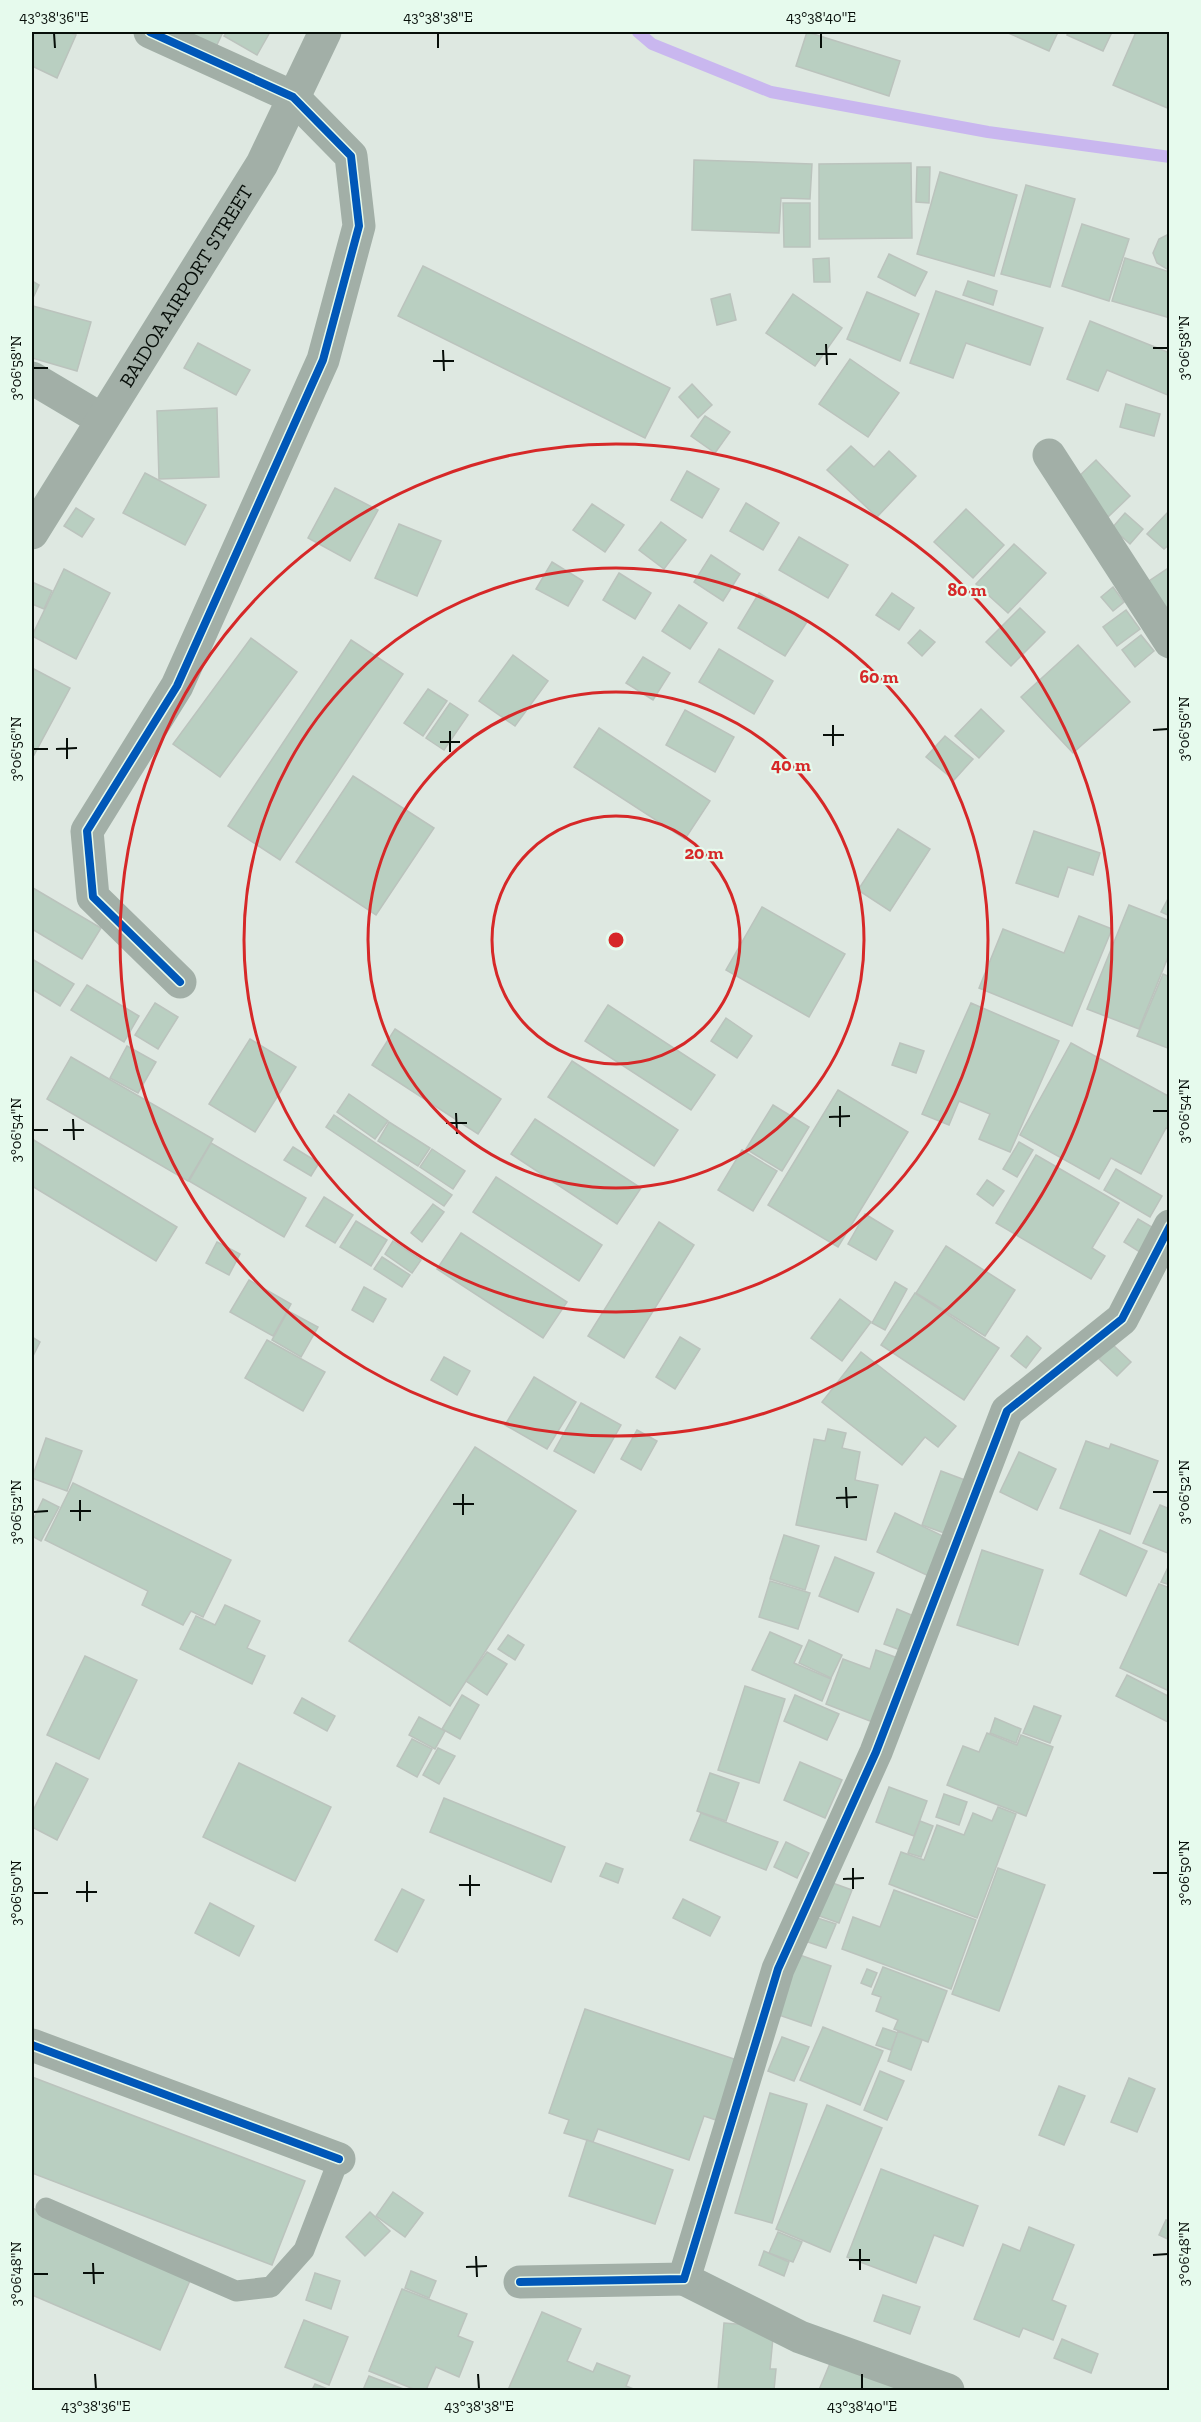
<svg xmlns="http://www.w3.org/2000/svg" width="1201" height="2422" font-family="'Zilla Slab',serif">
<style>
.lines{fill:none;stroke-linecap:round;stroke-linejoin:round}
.stream{stroke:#c9b7ef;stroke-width:12}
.building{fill:#b9cfc1;stroke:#bbc3bd;stroke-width:1.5}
.service{stroke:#a2afa7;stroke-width:21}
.minor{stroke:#a2afa7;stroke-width:33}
.tertiary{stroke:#a2afa7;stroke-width:33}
.cycleway-casing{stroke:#e6faed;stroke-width:11}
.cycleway{stroke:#0057b8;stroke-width:8}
.ticks{fill:none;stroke:#070e09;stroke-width:2}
.ring{fill:none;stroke:#d62828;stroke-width:3}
.labels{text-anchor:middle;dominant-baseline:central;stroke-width:4.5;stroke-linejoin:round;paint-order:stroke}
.street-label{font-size:20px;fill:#070e09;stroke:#e6faed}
.centre{fill:#d62828;stroke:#e6faed;stroke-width:3}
.ring-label{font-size:18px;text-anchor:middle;font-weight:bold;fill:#d62828;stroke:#e6faed;stroke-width:4.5;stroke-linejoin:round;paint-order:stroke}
.neatline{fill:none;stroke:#070e09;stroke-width:2}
.ticks-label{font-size:15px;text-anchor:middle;fill:#070e09}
</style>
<rect width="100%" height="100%" fill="#dee8e1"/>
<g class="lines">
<!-- stream -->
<polyline class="stream" points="638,32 652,44 771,92 988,132 1170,157"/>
</g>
<!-- building -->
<g class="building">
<polygon points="32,32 68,32 76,35 57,78 32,66"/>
<polygon points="174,32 223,32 214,51"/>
<polygon points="227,32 270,32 257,55 224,36"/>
<polygon points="807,32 900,61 889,96 796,66"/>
<polygon points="1006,32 1058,32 1049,51"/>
<polygon points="1068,32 1112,32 1103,51 1067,35"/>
<polygon points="1136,32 1170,32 1170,109 1113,85"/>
<polygon points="694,160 812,164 810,199 781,198 779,233 692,230"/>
<polygon points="911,163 912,238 819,239 819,164"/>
<polygon points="917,167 930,167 929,203 916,202"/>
<polygon points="940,172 1017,195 994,276 917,254"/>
<polygon points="1026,185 1075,199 1050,287 1001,274"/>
<polygon points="783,203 810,203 810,247 784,247"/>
<polygon points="1082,224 1129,239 1109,301 1062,286"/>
<polygon points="1169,234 1170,269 1167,269 1157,263 1153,253 1159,239"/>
<polygon points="889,254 927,272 915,296 878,277"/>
<polygon points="829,258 830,282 814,282 813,259"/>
<polygon points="1125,258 1170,272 1170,318 1112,301"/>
<polygon points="423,266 670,388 645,438 398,316"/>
<polygon points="32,281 39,285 32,300"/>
<polygon points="968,281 997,291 993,305 963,295"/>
<polygon points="936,291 1043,328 1030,365 966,343 953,378 910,363"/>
<polygon points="867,292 919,314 900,361 847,339"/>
<polygon points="730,294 736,320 717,325 711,299"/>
<polygon points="793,294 842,328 815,366 766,333"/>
<polygon points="33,306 91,322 77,371 32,358"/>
<polygon points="1090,321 1170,353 1170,396 1107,370 1098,391 1067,379"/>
<polygon points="198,343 250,370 236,395 184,368"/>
<polygon points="850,359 899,393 868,437 819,404"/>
<polygon points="692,384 712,405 698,418 679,397"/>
<polygon points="1126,404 1160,414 1154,436 1120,427"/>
<polygon points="217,408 219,477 159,479 157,411"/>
<polygon points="705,416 730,432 715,453 691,436"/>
<polygon points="851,446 874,467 889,451 916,476 877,517 827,470"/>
<polygon points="1096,460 1130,496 1108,517 1074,481"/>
<polygon points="687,471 719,489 702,518 671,500"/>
<polygon points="145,473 206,505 185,545 123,513"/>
<polygon points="335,488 378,510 350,561 308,538"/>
<polygon points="746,503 779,523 763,550 730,531"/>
<polygon points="592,504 624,525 605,552 573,530"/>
<polygon points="76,508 94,519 82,537 64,526"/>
<polygon points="966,509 1004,545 973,578 934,542"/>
<polygon points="1168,512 1170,514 1170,544 1164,549 1147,534"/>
<polygon points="1125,513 1143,529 1130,544 1112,528"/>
<polygon points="661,522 686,540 664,569 639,550"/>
<polygon points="399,524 441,541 417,596 375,578"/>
<polygon points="799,537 848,565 828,598 779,570"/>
<polygon points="1014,544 1046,573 1008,613 976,584"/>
<polygon points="711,555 740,574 723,601 694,582"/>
<polygon points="552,562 583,581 568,606 536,589"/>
<polygon points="1170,567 1170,616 1146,583"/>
<polygon points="64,569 110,593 76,659 32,636"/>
<polygon points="619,573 651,593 635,619 603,600"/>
<polygon points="32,582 52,591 44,609 32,604"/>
<polygon points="1113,587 1124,602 1113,611 1101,597"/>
<polygon points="759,593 807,622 785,656 738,628"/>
<polygon points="892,593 914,608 899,630 876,615"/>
<polygon points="679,605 707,623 690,649 662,631"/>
<polygon points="1020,608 1045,632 1011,666 986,642"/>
<polygon points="1126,610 1140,629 1117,646 1103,627"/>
<polygon points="920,630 935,642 922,656 908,643"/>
<polygon points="1141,635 1154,651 1135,667 1122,650"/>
<polygon points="251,638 297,672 220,777 173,744"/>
<polygon points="351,640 403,674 280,860 228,826"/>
<polygon points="1078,645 1130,702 1073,753 1021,697"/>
<polygon points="719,649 773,681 754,714 699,682"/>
<polygon points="513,655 548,681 515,726 479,701"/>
<polygon points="643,657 670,673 653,700 626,683"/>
<polygon points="32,668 70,688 34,755 32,754"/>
<polygon points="428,689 447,701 423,736 404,723"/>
<polygon points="450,703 468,715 444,750 426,738"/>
<polygon points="981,709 1004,731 979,758 955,736"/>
<polygon points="685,710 734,737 715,772 666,745"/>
<polygon points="599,728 710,801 685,839 574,767"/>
<polygon points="945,736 973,759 954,780 926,757"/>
<polygon points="353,776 434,828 376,915 296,862"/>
<polygon points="898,829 930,849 890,911 858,890"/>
<polygon points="1034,831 1100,853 1093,875 1068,867 1058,897 1016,883"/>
<polygon points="33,888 101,928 82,959 32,929"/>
<polygon points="1170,895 1170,916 1161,912"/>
<polygon points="1129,905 1170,921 1170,952 1139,1029 1087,1009"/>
<polygon points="762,907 845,954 809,1017 726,970"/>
<polygon points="1079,916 1112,929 1072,1026 979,988 1003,929 1064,953"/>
<polygon points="32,959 74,984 60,1006 32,989"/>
<polygon points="1163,974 1170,977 1170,1049 1137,1036"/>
<polygon points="87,985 139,1016 124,1042 71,1010"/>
<polygon points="155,1003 178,1017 158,1049 135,1035"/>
<polygon points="971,1003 1059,1041 1010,1152 979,1139 990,1114 959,1101 949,1125 922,1114"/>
<polygon points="608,1005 715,1075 691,1110 585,1041"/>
<polygon points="726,1018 752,1036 737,1058 711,1041"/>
<polygon points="395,1029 501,1099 478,1134 372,1065"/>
<polygon points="250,1039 296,1067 255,1132 209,1104"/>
<polygon points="900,1043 924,1051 916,1073 892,1065"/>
<polygon points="1071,1043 1170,1097 1170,1130 1166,1128 1141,1174 1111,1158 1099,1179 1020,1135"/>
<polygon points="127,1046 156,1062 138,1093 110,1078"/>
<polygon points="71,1057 213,1139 188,1181 47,1099"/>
<polygon points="572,1061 678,1130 654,1166 548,1097"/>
<polygon points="838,1090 908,1132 838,1247 768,1205"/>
<polygon points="349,1094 388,1121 375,1139 337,1112"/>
<polygon points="773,1105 809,1127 782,1171 746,1149"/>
<polygon points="334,1115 452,1195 444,1206 326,1127"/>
<polygon points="535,1119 641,1188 617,1224 511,1154"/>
<polygon points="389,1122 430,1148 418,1166 378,1141"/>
<polygon points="32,1139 177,1227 156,1261 32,1186"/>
<polygon points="1019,1142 1033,1150 1017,1177 1003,1169"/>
<polygon points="211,1143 306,1198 284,1237 189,1181"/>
<polygon points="293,1147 319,1163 311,1176 284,1160"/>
<polygon points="432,1149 465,1171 453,1189 420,1167"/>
<polygon points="742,1150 777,1171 753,1211 718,1190"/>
<polygon points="1036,1155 1119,1203 1092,1248 1105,1256 1091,1279 996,1223"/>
<polygon points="1116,1169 1162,1196 1150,1217 1104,1190"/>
<polygon points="496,1177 602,1245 579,1281 473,1212"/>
<polygon points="987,1180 1004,1191 993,1206 977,1194"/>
<polygon points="324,1197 353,1215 335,1243 306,1226"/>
<polygon points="433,1204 444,1212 422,1242 411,1233"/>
<polygon points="865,1214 893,1231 876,1260 848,1244"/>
<polygon points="1138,1219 1157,1230 1143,1254 1124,1242"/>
<polygon points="356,1221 387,1240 371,1266 340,1247"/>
<polygon points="659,1222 694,1245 624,1358 588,1336"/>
<polygon points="461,1233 567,1302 543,1338 437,1269"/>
<polygon points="393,1241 421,1260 412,1273 385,1254"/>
<polygon points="217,1242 240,1254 229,1275 206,1263"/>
<polygon points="946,1246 1015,1290 985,1336 916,1293"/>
<polygon points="382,1257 410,1275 402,1287 374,1269"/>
<polygon points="249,1280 291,1304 273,1336 230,1312"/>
<polygon points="895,1282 907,1289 885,1330 872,1323"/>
<polygon points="364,1287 386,1299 373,1322 352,1310"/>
<polygon points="915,1293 999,1348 964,1400 881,1345"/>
<polygon points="840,1299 871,1322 842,1361 811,1338"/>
<polygon points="288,1311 318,1327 301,1357 272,1340"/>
<polygon points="1027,1336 1041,1348 1026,1368 1011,1356"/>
<polygon points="32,1337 40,1342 32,1358"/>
<polygon points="680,1337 700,1349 675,1389 656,1377"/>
<polygon points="267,1340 325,1372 303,1411 245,1378"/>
<polygon points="1112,1344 1131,1362 1117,1376 1099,1359"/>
<polygon points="861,1352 956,1426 938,1447 925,1437 902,1465 822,1402"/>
<polygon points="444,1357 470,1371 457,1395 431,1380"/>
<polygon points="534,1377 576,1402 547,1449 505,1425"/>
<polygon points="581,1403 621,1425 594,1473 554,1451"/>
<polygon points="828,1429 846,1433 842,1448 860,1452 855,1480 878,1485 866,1540 796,1525 814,1439 825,1441"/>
<polygon points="637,1430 657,1441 641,1470 621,1459"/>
<polygon points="46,1438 82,1451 67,1491 32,1478"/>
<polygon points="1086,1441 1109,1449 1111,1444 1158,1461 1130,1534 1060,1508"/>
<polygon points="475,1447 576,1511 450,1706 349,1641"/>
<polygon points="1019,1452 1056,1469 1037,1510 1000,1492"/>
<polygon points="941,1471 965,1480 947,1534 922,1525"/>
<polygon points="73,1483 231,1560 203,1617 191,1611 183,1625 142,1605 148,1591 45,1540"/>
<polygon points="43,1499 59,1507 41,1541 32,1536 32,1522"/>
<polygon points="1160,1505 1170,1509 1170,1554 1143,1543"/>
<polygon points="895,1513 949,1539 931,1577 877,1552"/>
<polygon points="1100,1530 1147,1551 1126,1596 1080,1574"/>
<polygon points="784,1535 819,1546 805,1590 770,1579"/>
<polygon points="982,1550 1043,1570 1018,1645 957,1625"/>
<polygon points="835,1557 874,1573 858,1612 819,1596"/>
<polygon points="1170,1563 1170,1585 1161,1582"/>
<polygon points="770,1581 810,1593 798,1629 759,1617"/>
<polygon points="1159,1584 1170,1588 1170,1684 1167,1690 1120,1668"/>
<polygon points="225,1605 260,1621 247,1648 265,1656 252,1684 180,1649 196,1616 215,1625"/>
<polygon points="897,1609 916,1617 903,1651 884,1644"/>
<polygon points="770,1632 802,1646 794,1663 831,1679 822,1701 752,1670"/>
<polygon points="508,1635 524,1645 515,1660 498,1649"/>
<polygon points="809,1640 842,1655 831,1678 799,1663"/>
<polygon points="876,1650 906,1661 883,1726 826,1704 843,1659 870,1669"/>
<polygon points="487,1652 507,1664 487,1695 466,1681"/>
<polygon points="85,1656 137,1680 99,1759 47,1735"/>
<polygon points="1127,1675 1170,1697 1170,1723 1116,1696"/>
<polygon points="745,1686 785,1699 759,1783 718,1770"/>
<polygon points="462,1695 479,1705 460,1739 442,1729"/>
<polygon points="795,1695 839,1714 827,1740 784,1721"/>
<polygon points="302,1698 335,1716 327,1731 294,1713"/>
<polygon points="1034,1706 1061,1716 1050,1743 1023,1733"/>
<polygon points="419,1717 445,1731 435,1749 409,1735"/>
<polygon points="995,1718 1021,1729 1016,1743 990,1733"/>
<polygon points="987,1733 1017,1745 1021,1735 1053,1747 1026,1816 947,1785 963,1746 979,1752"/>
<polygon points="412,1739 432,1749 417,1777 397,1766"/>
<polygon points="438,1748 455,1756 439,1784 423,1775"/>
<polygon points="800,1762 842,1780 825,1818 784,1800"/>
<polygon points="56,1763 88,1779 57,1840 32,1827 32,1813"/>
<polygon points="239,1763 331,1807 295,1881 203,1837"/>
<polygon points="710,1773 739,1783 726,1821 697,1811"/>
<polygon points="889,1787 927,1801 914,1836 876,1822"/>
<polygon points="944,1794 967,1802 959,1825 936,1817"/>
<polygon points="444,1798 565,1847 551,1882 430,1832"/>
<polygon points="998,1807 1016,1814 977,1918 889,1884 901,1852 924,1860 937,1825 964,1835 973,1813 992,1821"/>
<polygon points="701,1813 778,1842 766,1870 690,1840"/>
<polygon points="920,1821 933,1826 921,1857 908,1853"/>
<polygon points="786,1842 809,1853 797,1878 774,1867"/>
<polygon points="606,1863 623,1869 618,1883 600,1876"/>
<polygon points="998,1868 1045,1885 999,2011 952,1994"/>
<polygon points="827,1881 852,1890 839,1923 814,1914"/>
<polygon points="402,1889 424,1900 397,1952 375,1940"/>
<polygon points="894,1890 976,1920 951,1989 842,1949 853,1917 880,1927"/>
<polygon points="683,1899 720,1917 710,1936 673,1918"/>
<polygon points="210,1903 254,1926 239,1956 195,1933"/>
<polygon points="811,1916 836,1924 826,1948 802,1940"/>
<polygon points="797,1954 831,1966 811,2026 776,2014"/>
<polygon points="883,1967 947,1991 928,2042 894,2029 898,2020 876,2011 881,1997 872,1994"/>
<polygon points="867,1969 877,1973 871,1987 861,1983"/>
<polygon points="585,2009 737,2060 716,2120 704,2116 689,2160 598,2129 593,2142 564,2133 569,2120 549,2113"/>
<polygon points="823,2027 883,2051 860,2105 800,2080"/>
<polygon points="883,2028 898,2033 891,2050 876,2045"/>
<polygon points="898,2031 922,2040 911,2070 888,2061"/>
<polygon points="782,2037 809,2047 794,2081 768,2071"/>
<polygon points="880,2071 904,2081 887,2120 864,2110"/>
<polygon points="32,2077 305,2181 272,2265 32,2173"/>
<polygon points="1129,2078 1155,2089 1137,2132 1111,2122"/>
<polygon points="1059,2086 1085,2096 1064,2145 1039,2135"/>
<polygon points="770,2093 807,2104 772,2223 735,2213"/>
<polygon points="827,2105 882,2128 830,2252 776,2229"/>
<polygon points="587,2140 673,2170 655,2224 569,2196"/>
<polygon points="881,2169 978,2206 963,2246 934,2235 916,2283 847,2257"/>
<polygon points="393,2192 423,2213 405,2237 376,2216"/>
<polygon points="32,2208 192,2276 160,2350 32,2295"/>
<polygon points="370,2212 390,2231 365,2256 346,2237"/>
<polygon points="1166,2220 1170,2221 1170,2240 1159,2235"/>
<polygon points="1029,2227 1074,2245 1052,2300 1066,2306 1053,2340 1023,2328 1019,2337 974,2319 1003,2244 1020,2251"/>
<polygon points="778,2232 802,2242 793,2262 769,2253"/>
<polygon points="764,2251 789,2262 784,2276 759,2265"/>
<polygon points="411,2271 436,2281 429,2298 405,2288"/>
<polygon points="315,2273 340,2281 331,2309 306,2300"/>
<polygon points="402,2289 467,2314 458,2336 473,2342 459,2377 436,2367 426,2390 416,2390 369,2371"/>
<polygon points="883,2295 920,2307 910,2334 874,2321"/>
<polygon points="542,2312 581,2329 567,2361 593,2372 597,2363 630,2376 626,2386 636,2390 508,2390"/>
<polygon points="304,2320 348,2337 329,2385 285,2367"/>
<polygon points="724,2323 774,2327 770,2369 776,2369 774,2390 718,2390"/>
<polygon points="1062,2339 1098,2354 1091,2373 1054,2358"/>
<polygon points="833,2356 902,2383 899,2390 819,2390"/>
<polygon points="369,2376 406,2390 363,2390"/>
<polygon points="315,2384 330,2390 312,2390"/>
</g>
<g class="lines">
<!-- service -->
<polyline class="service" points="46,2208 236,2291 271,2287 304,2250 339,2159"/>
<!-- minor -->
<g class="minor">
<polyline points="150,32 293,97 351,156 359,226 323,360 177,686 87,831 93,897 180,982"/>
<polyline points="32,378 101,419"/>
<polyline points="1049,455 1170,642"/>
<polyline points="32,2045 339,2159"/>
<polyline points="684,2279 800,2337 948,2390"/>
<polyline points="520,2282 684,2279 778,1969 876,1752 1007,1411 1122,1319 1170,1226"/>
</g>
<!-- tertiary -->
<path class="tertiary" id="s1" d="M 32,533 L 262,164 L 325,32"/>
<defs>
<g id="cycleway">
<polyline points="150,32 293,97 351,156 359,226 323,360 177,686 87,831 93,897 180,982"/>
<polyline points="32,2045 339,2159"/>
<polyline points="520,2282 684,2279 778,1969 876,1752 1007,1411 1122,1319 1170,1226"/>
</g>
</defs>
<!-- cycleway casing -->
<use href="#cycleway" class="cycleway-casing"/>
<!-- cycleway -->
<use href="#cycleway" class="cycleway"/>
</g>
<!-- ticks -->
<path class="ticks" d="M 54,33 L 55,48M 438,33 L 438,48M 821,33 L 821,48M 826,344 L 827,365M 1153,348 L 1168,348M 443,350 L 444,371M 816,354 L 837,354M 433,361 L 454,361M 33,368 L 48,368M 833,725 L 833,746M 1153,730 L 1168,729M 450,731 L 450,752M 823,735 L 844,735M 67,738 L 67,759M 440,742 L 460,742M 33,749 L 48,749M 56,749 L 77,748M 840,1106 L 840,1127M 1153,1111 L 1168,1111M 456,1113 L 457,1134M 829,1117 L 850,1116M 73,1119 L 74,1140M 446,1123 L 467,1123M 33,1130 L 48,1130M 63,1130 L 84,1130M 846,1487 L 847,1508M 1153,1492 L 1168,1492M 463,1494 L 463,1515M 836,1498 L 857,1497M 80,1500 L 80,1521M 453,1504 L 474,1504M 70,1511 L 91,1511M 33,1512 L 48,1511M 853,1868 L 853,1889M 1153,1873 L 1168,1873M 470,1875 L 470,1896M 843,1879 L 864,1878M 87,1881 L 87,1902M 459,1885 L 480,1885M 76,1892 L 97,1892M 33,1893 L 48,1893M 860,2249 L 860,2270M 1153,2255 L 1168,2254M 476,2256 L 477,2277M 849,2260 L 870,2260M 93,2263 L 94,2284M 466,2267 L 487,2266M 83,2273 L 104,2273M 33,2274 L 48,2274M 95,2374 L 96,2389M 478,2374 L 479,2389M 862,2374 L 862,2389"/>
<!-- distance rings -->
<g class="ring">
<circle cx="616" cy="940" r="124"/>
<circle cx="616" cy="940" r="248"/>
<circle cx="616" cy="940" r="372"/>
<circle cx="616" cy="940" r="496"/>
</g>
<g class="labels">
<!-- street labels -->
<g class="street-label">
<text stroke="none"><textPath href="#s1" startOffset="291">BAIDOA AIRPORT STREET</textPath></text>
</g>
</g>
<circle cx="616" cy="940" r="9" class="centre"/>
<g class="ring-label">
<text x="967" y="596">80 m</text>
<text x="879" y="683">60 m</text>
<text x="791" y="771">40 m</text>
<text x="704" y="859">20 m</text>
</g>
<!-- border -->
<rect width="1201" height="2422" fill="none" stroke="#e6faed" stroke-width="66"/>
<rect x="33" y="33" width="1135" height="2356" class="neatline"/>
<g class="ticks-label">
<text x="54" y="22">43°38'36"E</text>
<text x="438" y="22">43°38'38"E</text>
<text x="821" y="22">43°38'40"E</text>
<text transform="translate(1184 348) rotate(-90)" y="5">3°06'58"N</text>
<text transform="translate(16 368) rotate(-90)" y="5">3°06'58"N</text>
<text transform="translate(1184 729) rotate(-90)" y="5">3°06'56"N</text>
<text transform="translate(16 749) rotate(-90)" y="5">3°06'56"N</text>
<text transform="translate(1184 1111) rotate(-90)" y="5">3°06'54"N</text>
<text transform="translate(16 1130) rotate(-90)" y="5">3°06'54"N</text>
<text transform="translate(1184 1492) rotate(-90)" y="5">3°06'52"N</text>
<text transform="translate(16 1512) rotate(-90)" y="5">3°06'52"N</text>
<text transform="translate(1184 1873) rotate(-90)" y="5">3°06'50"N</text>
<text transform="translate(16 1893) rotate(-90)" y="5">3°06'50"N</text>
<text transform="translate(1184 2254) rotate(-90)" y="5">3°06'48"N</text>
<text transform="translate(16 2274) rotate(-90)" y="5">3°06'48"N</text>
<text x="96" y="2411">43°38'36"E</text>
<text x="479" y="2411">43°38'38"E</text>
<text x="862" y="2411">43°38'40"E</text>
</g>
</svg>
